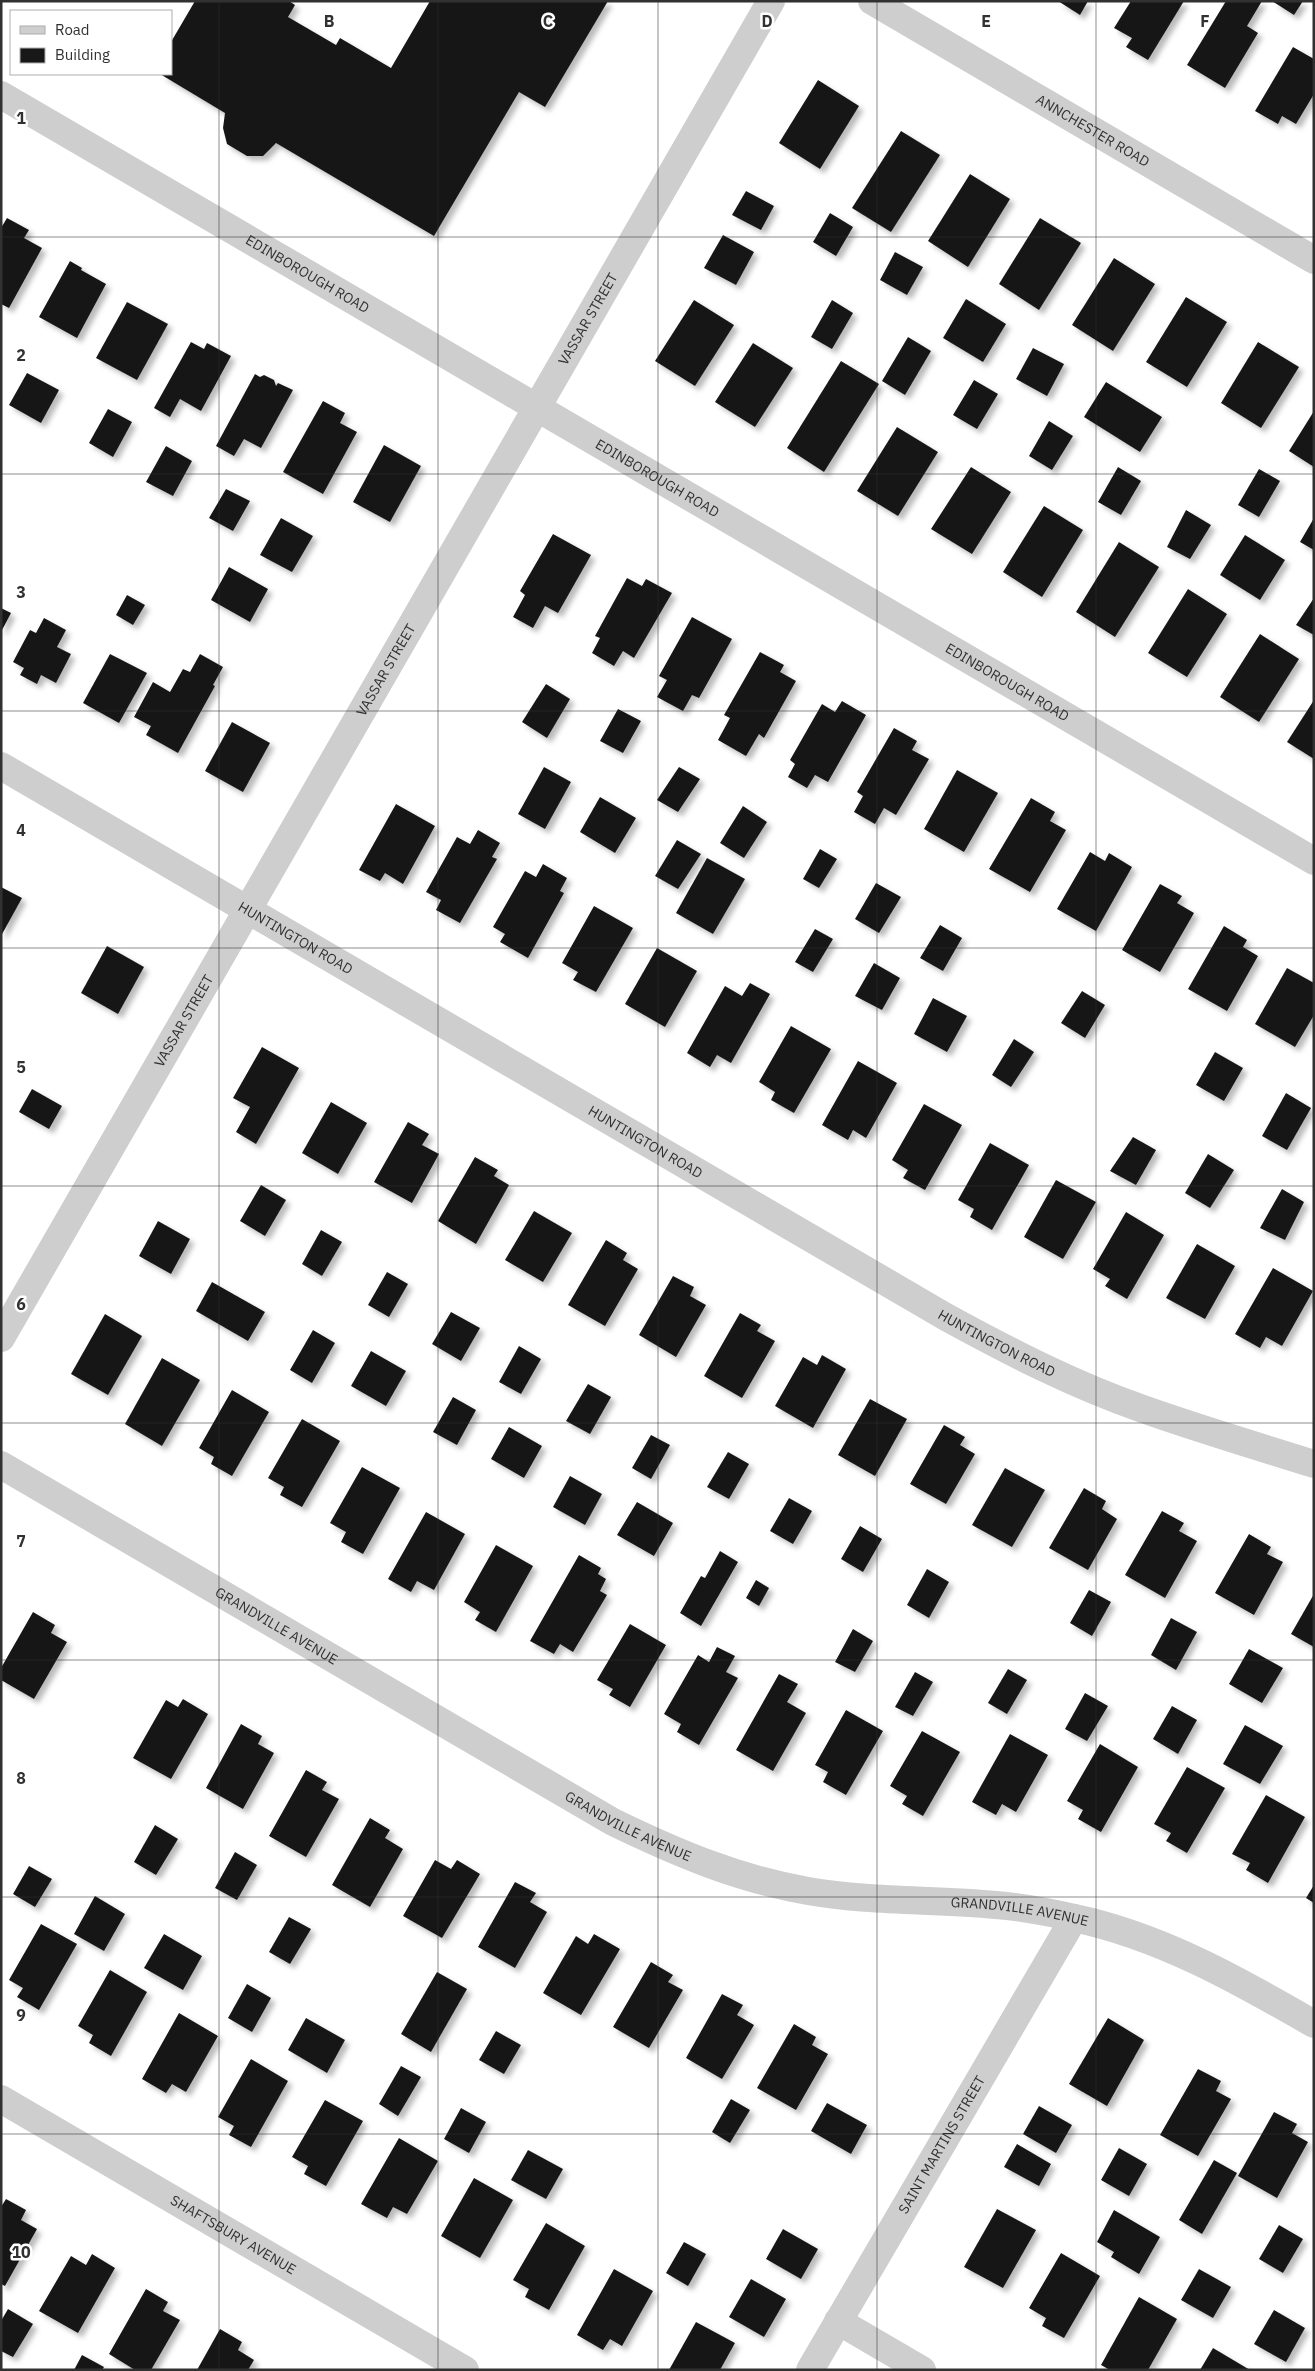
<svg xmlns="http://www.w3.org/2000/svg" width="1315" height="2371" font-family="'IBM Plex Sans',sans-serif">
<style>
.building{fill:#181818;filter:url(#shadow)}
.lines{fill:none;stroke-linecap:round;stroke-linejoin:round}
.minor{stroke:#cecece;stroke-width:28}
.grid{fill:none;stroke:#313131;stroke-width:1;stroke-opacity:0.55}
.labels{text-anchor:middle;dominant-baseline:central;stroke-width:5;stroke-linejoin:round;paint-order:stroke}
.street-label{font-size:14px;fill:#313131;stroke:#fff}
.grid-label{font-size:16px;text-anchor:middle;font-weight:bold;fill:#313131;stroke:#fff;stroke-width:5;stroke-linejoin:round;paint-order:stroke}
</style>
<defs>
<filter id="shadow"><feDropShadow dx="4.5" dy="4.5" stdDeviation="2.5" flood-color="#0004"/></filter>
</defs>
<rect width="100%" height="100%" fill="#fff"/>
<!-- building -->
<g class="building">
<polygon points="195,1 289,1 295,5 288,17 336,45 340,38 391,68 430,1 608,1 545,107 519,92 434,236 276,143 263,156 247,156 227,144 223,128 225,113 160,74 171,74 171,42"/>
<polygon points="1058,1 1088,1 1080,15"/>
<polygon points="1131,1 1184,1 1148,60 1126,47 1132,38 1114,28"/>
<polygon points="1226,1 1262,1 1247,26 1258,33 1225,88 1187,65"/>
<polygon points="1272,1 1303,1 1294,15"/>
<polygon points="1293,47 1314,59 1314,94 1296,124 1282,116 1278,124 1255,111"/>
<polygon points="818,80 859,106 820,169 779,143"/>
<polygon points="901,131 940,155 891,232 852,208"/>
<polygon points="970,174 1010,199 968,267 928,241"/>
<polygon points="746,191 774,206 761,230 732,215"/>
<polygon points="830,213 853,227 836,256 813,242"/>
<polygon points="7,218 29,230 24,238 42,248 9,308 1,304 1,228"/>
<polygon points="1040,218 1081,243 1039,310 999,284"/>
<polygon points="723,235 754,252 736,285 704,268"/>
<polygon points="895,252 923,267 907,295 880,280"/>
<polygon points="1114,258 1155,284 1113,351 1072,325"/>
<polygon points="70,261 82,268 81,270 106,284 77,338 39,317"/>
<polygon points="1186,297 1227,322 1187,387 1146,362"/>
<polygon points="966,299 1006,324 983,362 943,338"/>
<polygon points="694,300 734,325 695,386 655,361"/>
<polygon points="832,300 853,313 832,349 811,337"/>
<polygon points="127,302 168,324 137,380 96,358"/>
<polygon points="908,337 931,351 905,395 882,381"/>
<polygon points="191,342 204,349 207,343 231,356 201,411 180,399 170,417 154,408"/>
<polygon points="1258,342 1299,367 1261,428 1221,403"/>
<polygon points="753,343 793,368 755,427 715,402"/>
<polygon points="1033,348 1064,364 1047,396 1016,379"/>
<polygon points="841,361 879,384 824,472 787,448"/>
<polygon points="27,373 59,390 41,423 9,405"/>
<polygon points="255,374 260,377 264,375 274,380 276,386 278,383 293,390 261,448 244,439 234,456 216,446"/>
<polygon points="974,380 998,394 977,429 953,415"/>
<polygon points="1106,382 1162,417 1140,452 1084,417"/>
<polygon points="323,401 345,413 340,423 357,432 323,494 283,472"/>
<polygon points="108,409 132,422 113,457 89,443"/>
<polygon points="1314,411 1314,467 1289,451"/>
<polygon points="1049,421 1073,436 1052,470 1029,456"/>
<polygon points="897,427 938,452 898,516 857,491"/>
<polygon points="384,445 421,466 390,522 353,502"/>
<polygon points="166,446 192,461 173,496 146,482"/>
<polygon points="971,467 1011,492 972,554 931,529"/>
<polygon points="1118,467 1141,481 1121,515 1098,502"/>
<polygon points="1259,469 1280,481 1259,517 1238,505"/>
<polygon points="226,489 250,501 233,531 209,518"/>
<polygon points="1044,506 1083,530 1042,597 1003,572"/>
<polygon points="1186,510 1211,525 1190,559 1167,547"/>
<polygon points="281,518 313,536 292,572 260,555"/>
<polygon points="1314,518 1314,550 1300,542"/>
<polygon points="553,534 591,555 558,613 545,606 533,628 513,617 525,595 520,591"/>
<polygon points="1245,535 1285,560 1260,600 1220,575"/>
<polygon points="1119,542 1159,567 1115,637 1076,612"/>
<polygon points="229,567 268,589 250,622 211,600"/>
<polygon points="627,578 642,586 646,579 672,593 634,658 623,651 614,666 592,653 600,638 595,636"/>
<polygon points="1188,589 1227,614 1187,677 1148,653"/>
<polygon points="127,595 145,605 133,625 116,615"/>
<polygon points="1314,598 1314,635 1296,625"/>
<polygon points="1,608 11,613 1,632"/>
<polygon points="692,617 732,639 699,698 692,695 683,711 657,697 667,680 659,676"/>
<polygon points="44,618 66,630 57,647 71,654 56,683 41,675 37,684 20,675 24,668 13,662 30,630 36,633"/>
<polygon points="1260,634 1299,659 1259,722 1220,697"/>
<polygon points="760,652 784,665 780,672 796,681 764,738 759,734 746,756 718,740 730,718 724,715"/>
<polygon points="110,654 147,673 119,723 83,703"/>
<polygon points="200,654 223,667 213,685 215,686 178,753 146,735 151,726 134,717 153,682 170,692 183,669 190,672"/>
<polygon points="546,684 570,699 547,738 522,722"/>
<polygon points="1314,700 1314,759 1287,742"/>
<polygon points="842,701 866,715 828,782 815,775 807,788 788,777 795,764 790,760 822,704 835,712"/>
<polygon points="618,709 641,721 623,753 600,741"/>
<polygon points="232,722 270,743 243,792 205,771"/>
<polygon points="894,728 917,741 912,750 929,759 896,815 884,808 875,824 854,812 863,796 857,792"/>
<polygon points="544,767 571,782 545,829 518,814"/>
<polygon points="679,767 700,779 678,812 657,800"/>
<polygon points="957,770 998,793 964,852 924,829"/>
<polygon points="600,797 636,818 615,853 580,832"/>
<polygon points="1031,798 1055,812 1050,821 1066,830 1030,892 989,869"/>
<polygon points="396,804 435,826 403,884 385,873 380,881 359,870"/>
<polygon points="743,806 767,822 744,858 720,843"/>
<polygon points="478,830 500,843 492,857 497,859 460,923 436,910 441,900 426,892 457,837 470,844"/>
<polygon points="677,840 701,854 678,889 655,876"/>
<polygon points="820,849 837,859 819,888 803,879"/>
<polygon points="1090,852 1105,861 1109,853 1132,867 1096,931 1057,909"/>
<polygon points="707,858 745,879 713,934 676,913"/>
<polygon points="543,864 567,878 560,891 564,893 528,958 500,942 505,934 493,927 525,871 536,877"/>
<polygon points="876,883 901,897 879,933 855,919"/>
<polygon points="1160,884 1182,896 1177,903 1194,913 1160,972 1122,950"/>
<polygon points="1,887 22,898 1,936"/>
<polygon points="594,906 633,928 596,992 573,980 578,972 562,963"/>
<polygon points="940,925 962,938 943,971 920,958"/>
<polygon points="1224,926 1247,940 1243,947 1258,956 1227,1011 1188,989"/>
<polygon points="815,929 833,939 813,972 795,962"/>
<polygon points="107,946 144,967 118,1014 81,993"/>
<polygon points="657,948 697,971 665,1027 625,1004"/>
<polygon points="874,963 900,978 882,1010 855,996"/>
<polygon points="1287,968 1314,983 1314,1015 1295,1047 1255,1024"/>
<polygon points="750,983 770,994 731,1063 717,1055 710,1067 687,1053 725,986 742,996"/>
<polygon points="1082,991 1105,1005 1085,1038 1061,1023"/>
<polygon points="933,998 967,1016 947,1052 914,1034"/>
<polygon points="791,1026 831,1049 794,1113 771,1100 775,1092 759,1082"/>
<polygon points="1014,1039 1034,1052 1011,1087 992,1075"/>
<polygon points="262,1047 299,1068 256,1144 236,1132 250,1107 233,1098"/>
<polygon points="1215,1052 1243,1068 1224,1101 1196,1085"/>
<polygon points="858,1061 897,1083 866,1138 853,1130 848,1140 822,1125"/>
<polygon points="32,1089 62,1106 49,1129 19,1112"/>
<polygon points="1286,1093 1311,1108 1287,1150 1262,1136"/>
<polygon points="331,1102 367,1123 338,1174 302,1153"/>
<polygon points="924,1104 962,1125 925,1190 903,1178 908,1170 892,1160"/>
<polygon points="408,1122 429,1134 422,1145 439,1154 412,1203 374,1182"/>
<polygon points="1133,1137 1156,1150 1136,1185 1110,1171"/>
<polygon points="990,1143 1029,1165 992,1230 970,1217 974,1209 958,1200"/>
<polygon points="1208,1154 1234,1170 1210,1208 1185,1193"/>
<polygon points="475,1157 498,1170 494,1176 509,1185 476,1244 438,1221"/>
<polygon points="1056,1180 1096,1202 1063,1259 1024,1237"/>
<polygon points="261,1185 286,1200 265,1236 240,1221"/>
<polygon points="1282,1189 1304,1202 1285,1240 1260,1228"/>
<polygon points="534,1211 572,1233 543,1282 505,1260"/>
<polygon points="1126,1212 1164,1235 1127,1299 1105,1286 1110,1279 1093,1269"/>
<polygon points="158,1221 190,1239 171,1274 139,1256"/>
<polygon points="321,1230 342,1242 322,1276 302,1264"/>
<polygon points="606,1240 627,1253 623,1260 638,1269 605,1326 568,1305"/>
<polygon points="1197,1244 1235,1266 1205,1319 1166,1298"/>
<polygon points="1273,1268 1313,1291 1282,1346 1266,1337 1260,1348 1235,1334"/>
<polygon points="387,1272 408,1284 389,1317 368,1305"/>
<polygon points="673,1276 694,1287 690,1296 706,1305 676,1357 639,1335"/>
<polygon points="212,1282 265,1312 248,1341 196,1311"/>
<polygon points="451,1312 480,1328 461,1361 432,1344"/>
<polygon points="740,1313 761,1325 757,1331 775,1341 742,1398 704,1376"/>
<polygon points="105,1314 142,1336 108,1395 71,1374"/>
<polygon points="313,1330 335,1343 312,1383 290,1370"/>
<polygon points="519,1346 541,1359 521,1394 499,1382"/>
<polygon points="371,1351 406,1371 386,1406 351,1386"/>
<polygon points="822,1355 846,1369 813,1428 775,1406 803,1357 817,1365"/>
<polygon points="162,1358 200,1380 162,1446 125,1424"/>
<polygon points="588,1384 611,1397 590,1434 566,1421"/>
<polygon points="232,1390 269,1412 232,1476 211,1464 214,1457 199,1448"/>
<polygon points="453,1397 476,1410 457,1445 433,1432"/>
<polygon points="870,1399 907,1419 875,1476 838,1455"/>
<polygon points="302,1419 340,1441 302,1507 280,1495 284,1487 268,1478"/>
<polygon points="944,1425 965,1437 960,1445 975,1454 946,1504 910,1484"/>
<polygon points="509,1427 542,1446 524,1478 491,1459"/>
<polygon points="651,1435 670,1445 651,1479 632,1468"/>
<polygon points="728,1452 749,1464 729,1499 707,1487"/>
<polygon points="362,1467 400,1488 363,1554 341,1542 346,1532 330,1523"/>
<polygon points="1005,1468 1045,1490 1012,1547 972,1525"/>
<polygon points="570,1476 602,1494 585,1525 553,1507"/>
<polygon points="1084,1488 1106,1501 1102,1509 1117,1519 1088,1570 1049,1548"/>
<polygon points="789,1498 812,1511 793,1544 770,1531"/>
<polygon points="637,1502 673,1523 654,1556 617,1535"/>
<polygon points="1162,1511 1184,1523 1179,1531 1197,1541 1165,1598 1125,1575"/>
<polygon points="426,1512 465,1534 434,1590 417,1581 411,1592 388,1579"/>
<polygon points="860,1526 882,1539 863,1572 841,1559"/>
<polygon points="1249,1534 1271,1547 1267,1554 1283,1562 1254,1615 1215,1593"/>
<polygon points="496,1545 533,1566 496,1632 475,1620 480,1612 464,1602"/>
<polygon points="720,1551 738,1562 701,1626 680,1613 701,1576 705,1578"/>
<polygon points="579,1555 601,1568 598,1574 606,1579 600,1591 607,1595 573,1652 560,1644 554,1654 530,1641"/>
<polygon points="927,1569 949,1582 929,1618 907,1605"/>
<polygon points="756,1580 769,1588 759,1606 746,1598"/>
<polygon points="1089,1590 1111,1602 1092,1636 1070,1623"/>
<polygon points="1314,1594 1314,1647 1291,1634"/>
<polygon points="33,1612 55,1625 51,1633 67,1642 34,1699 1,1680 1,1668"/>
<polygon points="1171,1618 1197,1632 1176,1670 1151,1655"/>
<polygon points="630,1624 666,1645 630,1707 609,1695 613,1689 597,1680"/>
<polygon points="853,1629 873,1641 855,1672 835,1662"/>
<polygon points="717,1647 735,1656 726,1672 738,1678 699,1745 677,1732 681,1724 664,1714 698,1655 709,1662"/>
<polygon points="1249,1649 1283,1668 1262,1703 1229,1684"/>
<polygon points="1008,1669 1027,1680 1007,1714 988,1703"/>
<polygon points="915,1672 933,1682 913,1716 895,1707"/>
<polygon points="779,1674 798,1684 787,1702 806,1713 773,1771 736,1750"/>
<polygon points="1085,1693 1108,1706 1087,1741 1065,1729"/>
<polygon points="183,1699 208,1714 171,1779 133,1758 166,1700 178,1707"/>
<polygon points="1172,1706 1197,1720 1178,1754 1153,1739"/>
<polygon points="846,1710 883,1731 846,1795 823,1782 828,1772 815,1765"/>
<polygon points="241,1724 262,1736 258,1744 274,1753 243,1809 206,1788"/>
<polygon points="1245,1725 1283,1746 1260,1784 1223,1764"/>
<polygon points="922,1731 960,1752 923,1816 902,1804 907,1796 890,1786"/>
<polygon points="1010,1734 1048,1755 1016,1812 1002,1804 996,1815 972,1802"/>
<polygon points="1100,1744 1138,1767 1101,1832 1078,1819 1083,1810 1067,1801"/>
<polygon points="1187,1767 1225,1788 1187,1853 1166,1841 1171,1833 1154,1824"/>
<polygon points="306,1770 327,1782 322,1790 339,1799 306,1857 269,1836"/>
<polygon points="1266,1795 1305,1817 1268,1883 1246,1870 1250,1863 1232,1854"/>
<polygon points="370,1818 390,1830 385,1838 403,1849 370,1907 332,1885"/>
<polygon points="155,1825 178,1839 156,1875 134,1862"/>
<polygon points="235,1852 257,1865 237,1900 215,1888"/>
<polygon points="435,1860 451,1869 457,1860 480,1874 442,1938 403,1916"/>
<polygon points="29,1866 52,1879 35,1907 13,1894"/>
<polygon points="515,1882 536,1893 530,1902 547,1912 515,1968 478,1947"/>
<polygon points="1314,1885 1314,1903 1306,1898"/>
<polygon points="95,1896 125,1914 104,1951 74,1934"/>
<polygon points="289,1917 311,1929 290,1964 269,1952"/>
<polygon points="41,1924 77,1944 39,2010 17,1997 23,1988 9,1980"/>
<polygon points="164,1934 202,1956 183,1990 144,1968"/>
<polygon points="594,1934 620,1949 581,2015 543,1993 576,1936 588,1944"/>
<polygon points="651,1962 673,1975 668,1982 683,1990 649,2048 613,2027"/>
<polygon points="110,1970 147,1992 111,2056 89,2043 93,2035 78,2026"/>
<polygon points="437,1972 467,1989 431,2052 401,2034"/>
<polygon points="247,1984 271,1998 252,2032 228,2018"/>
<polygon points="722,1994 743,2005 737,2015 754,2025 722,2079 686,2058"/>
<polygon points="179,2013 218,2036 186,2092 172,2084 166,2093 142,2079"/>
<polygon points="306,2018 345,2040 327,2073 288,2050"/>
<polygon points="1108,2018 1144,2040 1107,2106 1069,2084"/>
<polygon points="794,2024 816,2037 812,2045 828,2054 796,2110 757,2088"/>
<polygon points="496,2031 521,2045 504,2074 479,2060"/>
<polygon points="251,2059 288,2081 251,2147 229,2135 234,2126 218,2117"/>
<polygon points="401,2066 421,2077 398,2116 379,2104"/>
<polygon points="1198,2069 1221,2081 1216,2091 1231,2099 1198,2156 1160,2135"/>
<polygon points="731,2099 750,2110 730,2143 712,2132"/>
<polygon points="325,2100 363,2121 326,2186 304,2174 308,2166 292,2157"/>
<polygon points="827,2103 867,2125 851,2154 811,2131"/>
<polygon points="1039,2106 1072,2125 1056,2153 1023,2134"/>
<polygon points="461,2108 486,2122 469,2153 444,2139"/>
<polygon points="1274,2112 1297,2124 1292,2133 1308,2142 1277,2198 1238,2176"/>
<polygon points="399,2138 438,2161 407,2214 393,2207 387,2218 361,2204"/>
<polygon points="1017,2144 1051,2164 1039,2186 1004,2167"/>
<polygon points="1119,2148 1147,2164 1129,2196 1101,2180"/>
<polygon points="528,2150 563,2169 546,2199 511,2180"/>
<polygon points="1214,2160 1237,2173 1202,2234 1179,2220"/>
<polygon points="474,2178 513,2200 480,2258 441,2236"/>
<polygon points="6,2199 26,2210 21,2220 37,2229 5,2286 1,2284 1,2207"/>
<polygon points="997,2209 1036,2230 1003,2288 964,2267"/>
<polygon points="1114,2210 1160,2237 1139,2274 1111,2257 1114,2252 1097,2242"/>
<polygon points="546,2223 585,2246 549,2310 525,2297 529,2289 513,2280"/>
<polygon points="1279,2225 1303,2239 1283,2273 1259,2259"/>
<polygon points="783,2229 818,2249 801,2279 766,2259"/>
<polygon points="684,2242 706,2254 688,2286 666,2273"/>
<polygon points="1061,2253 1100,2276 1064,2338 1042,2326 1046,2318 1029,2308"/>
<polygon points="92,2254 115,2268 78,2333 39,2311 71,2256 86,2265"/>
<polygon points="614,2269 653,2291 622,2346 610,2339 603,2350 577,2335"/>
<polygon points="1199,2269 1231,2287 1213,2318 1181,2300"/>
<polygon points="751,2279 786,2299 764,2337 729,2317"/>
<polygon points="146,2289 168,2302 163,2311 180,2320 151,2370 135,2370 109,2354"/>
<polygon points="1139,2297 1177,2319 1148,2370 1110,2370 1101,2365"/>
<polygon points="8,2309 33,2324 13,2357 1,2351 1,2321"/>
<polygon points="1274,2310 1305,2328 1286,2362 1254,2344"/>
<polygon points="696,2322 735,2343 720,2370 669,2370"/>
<polygon points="220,2329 242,2342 238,2350 254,2360 248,2370 197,2370"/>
<polygon points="1213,2348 1250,2370 1200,2370"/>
<polygon points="82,2355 104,2367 102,2370 74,2370"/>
</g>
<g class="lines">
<!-- minor -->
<g class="minor">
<path id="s1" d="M 872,1 L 1314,260"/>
<path id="s2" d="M 1,95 L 1314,861"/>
<path id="s3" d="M 1,766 L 946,1317 C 1010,1352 1074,1385 1143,1409 C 1199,1429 1257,1446 1314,1464"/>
<path id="s4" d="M 1,1338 L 771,1"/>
<path id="s5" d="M 1,1465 L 613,1822 C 677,1853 738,1879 808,1891 C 870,1902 933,1899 996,1905 C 1021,1907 1048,1912 1074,1918 C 1160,1936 1238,1980 1314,2024"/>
<path id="s6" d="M 1,2099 L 465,2370"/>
<polyline points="838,2321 922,2370"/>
<path id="s7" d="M 810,2370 L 1074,1918"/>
</g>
</g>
<!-- grid -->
<path class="grid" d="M 219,1 L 219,2370M 438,1 L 438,2370M 658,1 L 658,2370M 877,1 L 877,2370M 1096,1 L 1096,2370M 1,237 L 1314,237M 1,474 L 1314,474M 1,711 L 1314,711M 1,948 L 1314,948M 1,1186 L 1314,1186M 1,1423 L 1314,1423M 1,1660 L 1314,1660M 1,1897 L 1314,1897M 1,2134 L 1314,2134"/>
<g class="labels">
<!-- street labels -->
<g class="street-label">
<text stroke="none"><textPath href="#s1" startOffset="256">ANNCHESTER ROAD</textPath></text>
<text stroke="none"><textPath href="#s2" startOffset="355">EDINBOROUGH ROAD</textPath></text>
<text stroke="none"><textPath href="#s4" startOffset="1176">VASSAR STREET</textPath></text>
<text stroke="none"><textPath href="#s2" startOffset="760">EDINBOROUGH ROAD</textPath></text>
<text stroke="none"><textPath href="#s4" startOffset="771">VASSAR STREET</textPath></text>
<text stroke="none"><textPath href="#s2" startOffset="1165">EDINBOROUGH ROAD</textPath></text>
<text stroke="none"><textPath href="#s3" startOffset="341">HUNTINGTON ROAD</textPath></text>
<text stroke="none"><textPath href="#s4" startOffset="366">VASSAR STREET</textPath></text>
<text stroke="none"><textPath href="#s3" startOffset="746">HUNTINGTON ROAD</textPath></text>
<text stroke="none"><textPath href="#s3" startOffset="1151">HUNTINGTON ROAD</textPath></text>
<text stroke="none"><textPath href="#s5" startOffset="319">GRANDVILLE AVENUE</textPath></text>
<text stroke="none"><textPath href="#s5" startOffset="724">GRANDVILLE AVENUE</textPath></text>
<text stroke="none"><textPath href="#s5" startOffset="1129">GRANDVILLE AVENUE</textPath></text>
<text stroke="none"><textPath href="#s7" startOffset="261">SAINT MARTINS STREET</textPath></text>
<text stroke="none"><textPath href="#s6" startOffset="269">SHAFTSBURY AVENUE</textPath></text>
</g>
</g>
<g class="grid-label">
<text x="329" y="27">B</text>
<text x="548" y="27">C</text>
<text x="767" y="27">D</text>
<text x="986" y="27">E</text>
<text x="1205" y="27">F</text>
<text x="21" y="124">1</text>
<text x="21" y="361">2</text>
<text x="21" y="598">3</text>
<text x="21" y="836">4</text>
<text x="21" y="1073">5</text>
<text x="21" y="1310">6</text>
<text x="21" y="1547">7</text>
<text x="21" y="1784">8</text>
<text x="21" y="2021">9</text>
<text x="21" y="2258">10</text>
</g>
<!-- border -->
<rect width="1315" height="2371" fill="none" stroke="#313131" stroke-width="5"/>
<!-- legend -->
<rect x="10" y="10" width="162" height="65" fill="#ffffff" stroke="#adadad"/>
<rect x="20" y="26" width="25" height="8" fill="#cecece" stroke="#adadad"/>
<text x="55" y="35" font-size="15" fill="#313131">Road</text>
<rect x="20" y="48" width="25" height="15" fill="#181818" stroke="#adadad"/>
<text x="55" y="60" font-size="15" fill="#313131">Building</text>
</svg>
